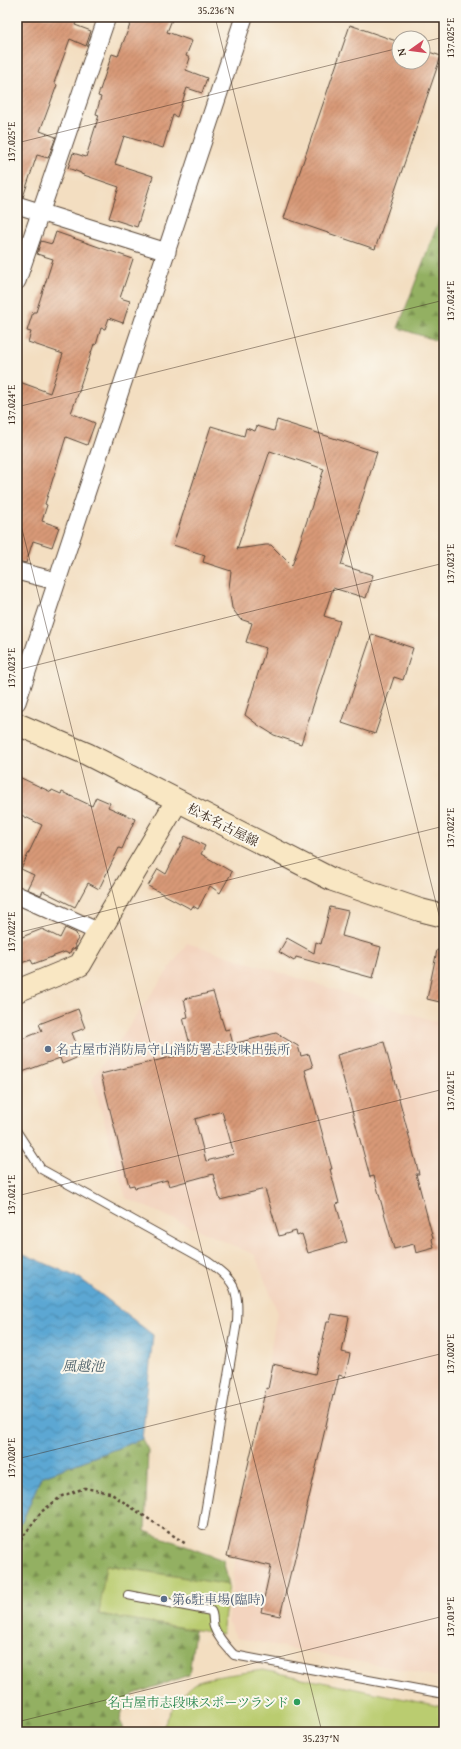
<svg xmlns="http://www.w3.org/2000/svg" width="461" height="1749" font-family="'Gentium Book Plus','Noto Serif JP',serif">
<style>
.built{fill:#f3d4bf}
.forest{fill:url(#forest-firs);stroke:#676d40}
.park{fill:#bacc6f;stroke:#7a7b46}
.water{fill:url(#water-waves);stroke:#4b6878}
.building{fill:url(#building-hatch);fill-rule:evenodd}
.lines{fill:none;stroke-linecap:round;stroke-linejoin:round}
.lane-casing{stroke:#574536;stroke-width:10}
.street-casing{stroke:#574536;stroke-width:19}
.secondary-casing{stroke:#574536;stroke-width:24}
.path{stroke:#574536;stroke-width:2.5;stroke-dasharray:3 3;stroke-linecap:butt}
.lane{stroke:#fff;stroke-width:8}
.street{stroke:#fff;stroke-width:17}
.secondary{stroke:#f9e7c3;stroke-width:22}
.ticks{fill:none;stroke:#3b2a1e;stroke-width:1;stroke-opacity:0.45}
.service-dot{fill:#5c6f8a;stroke:#fbf7ec;stroke-width:1.5}
.leisure-dot{fill:#2e9e5b;stroke:#fbf7ec;stroke-width:1.5}
.labels{text-anchor:middle;dominant-baseline:central;stroke-width:4;stroke-linejoin:round;paint-order:stroke}
.street-label{font-size:13px;fill:#3b2a1e;stroke:#fbf7ec}
.service-label{font-size:13px;fill:#4e5e75;stroke:#fbf7ec;text-anchor:start}
.leisure-label{font-size:13px;fill:#27864d;stroke:#fbf7ec;text-anchor:end}
.water-label{font-size:14px;font-style:italic;fill:#485c66;stroke:#fbf7ec}
.neatline{fill:none;stroke:#3b2a1e;stroke-width:1.5}
.ticks-label{font-size:10px;text-anchor:middle;fill:#3b2a1e}
</style>
<defs>
<pattern id="forest-firs" width="22" height="20" patternUnits="userSpaceOnUse"><rect width="22" height="20" fill="#93b062"/><path d="M5 1l3.5 6h-7zM16 11l3.5 6h-7z" fill="#798f50"/></pattern>
<pattern id="water-waves" width="16" height="10" patternUnits="userSpaceOnUse"><rect width="16" height="10" fill="#5ba7d3"/><path d="M0 5q4-4 8 0t8 0" fill="none" stroke="#4c88ab"/></pattern>
<pattern id="building-hatch" width="6" height="6" patternUnits="userSpaceOnUse"><rect width="6" height="6" fill="#d89977"/><path d="M-1 1l2-2M0 6l6-6M5 7l2-2" fill="none" stroke="#b07d61"/></pattern>
</defs>
<rect width="100%" height="100%" fill="#fbf7ec"/>
<filter id="ink" filterUnits="userSpaceOnUse"><feTurbulence type="fractalNoise" baseFrequency=".025" numOctaves="2"/><feDisplacementMap in="SourceGraphic" scale="8" xChannelSelector="R" yChannelSelector="G"/><feConvolveMatrix kernelMatrix="1 2 1 2 8 2 1 2 1" color-interpolation-filters="sRGB"/></filter>
<filter id="wash" filterUnits="userSpaceOnUse"><feTurbulence type="fractalNoise" baseFrequency=".012" numOctaves="4" result="noise"/><feDisplacementMap in="SourceGraphic" scale="16" xChannelSelector="R" yChannelSelector="G"/><feGaussianBlur stdDeviation="0.9" result="paint"/><feColorMatrix in="noise" values="0 0 0 0 0 0 0 0 0 0 0 0 0 0 0 0 0 1.4 0 .05"/><feComposite in="paint" operator="in"/></filter>
<g filter="url(#wash)">
<rect width="100%" height="100%" fill="#f3dec1"/>
<!-- built -->
<polygon class="built" points="187,943 444,1024 444,1678 237,1638 228,1622 235,1563 277,1311 255,1255 126,1198 92,1079"/>
<!-- forest -->
<g class="forest">
<polygon points="444,207 444,343 398,328"/>
<polygon points="142,1439 148,1450 145,1531 223,1560 229,1585 107,1565 99,1614 195,1630 189,1675 134,1694 124,1705 120,1720 124,1732 17,1732 17,1527 22,1522 41,1477"/>
</g>
<!-- park -->
<g class="park">
<polygon points="106,1565 229,1585 222,1634 99,1614"/>
<path d="M 263,1670 L 444,1707 L 444,1732 L 161,1732 C 169,1713 181,1692 199,1681 C 207,1677 251,1672 263,1670 Z"/>
</g>
<!-- water -->
<polygon class="water" points="17,1251 81,1279 153,1335 142,1439 41,1477 22,1522 17,1527"/>
<g id="blocks">
<!-- building -->
<g class="building">
<polygon points="17,17 78,17 75,25 91,31 86,46 70,39 54,83 57,85 40,131 56,137 48,158 37,155 23,197 17,195"/>
<polygon points="133,17 173,17 167,32 192,41 186,56 190,58 186,70 207,78 202,93 187,88 177,117 173,115 163,148 124,136 115,164 153,176 137,227 109,218 119,187 81,174 81,173 68,168 73,153 86,157 99,115 96,114 101,97 98,96 112,54 118,56"/>
<polygon points="350,25 399,42 399,62 423,62 423,50 441,56 375,249 284,218"/>
<polygon points="56,232 133,259 120,298 130,301 123,323 109,318 105,329 101,328 96,345 94,344 80,386 81,386 71,413 95,423 87,445 66,437 45,504 47,505 42,521 59,527 52,547 33,541 26,563 17,561 17,381 50,393 63,354 28,342 31,332 27,331 33,312 36,312 53,259 37,254 41,241 52,244"/>
<path d="M 277,420 L 377,452 L 341,565 L 373,575 L 366,598 L 333,588 L 324,616 L 340,621 L 301,744 L 274,735 L 258,725 L 245,715 L 266,648 L 246,642 L 252,623 L 240,619 L 232,608 L 229,588 L 231,571 L 203,562 L 205,555 L 173,545 L 211,426 L 244,436 L 246,428 L 255,431 L 257,426 L 274,431 ZM 270,451 L 324,469 L 292,566 L 271,545 L 266,545 L 237,549 Z"/>
<polygon points="372,634 413,648 403,680 394,677 375,734 342,723"/>
<polygon points="17,776 51,792 52,790 61,794 62,792 92,806 96,797 110,803 108,807 135,819 122,849 119,848 99,889 88,883 75,907 43,891 41,895 27,889 34,875 21,869 42,825 17,813"/>
<polygon points="185,836 205,846 201,854 232,872 220,893 210,886 198,909 193,906 191,909 148,886 158,869 166,874"/>
<polygon points="330,907 348,911 342,936 381,947 373,978 296,957 294,961 279,952 287,938 314,953 316,942 321,944"/>
<polygon points="65,928 76,933 78,939 74,945 76,946 76,948 72,949 69,954 65,952 33,964 31,960 17,964 17,939 42,929 60,938"/>
<polygon points="437,950 444,951 444,1003 427,999"/>
<path d="M 213,992 L 225,1030 L 229,1029 L 233,1044 L 276,1033 L 298,1046 L 301,1056 L 309,1054 L 313,1067 L 305,1070 L 332,1169 L 330,1169 L 339,1203 L 336,1204 L 347,1242 L 308,1253 L 302,1234 L 297,1236 L 296,1231 L 279,1236 L 265,1189 L 220,1200 L 213,1174 L 169,1186 L 167,1180 L 135,1188 L 134,1185 L 129,1186 L 101,1074 L 192,1052 L 183,1018 L 188,1017 L 184,999 ZM 222,1111 L 234,1154 L 206,1161 L 195,1119 Z"/>
<polygon points="78,1009 85,1028 72,1033 81,1056 62,1064 60,1058 17,1074 17,1041 42,1031 39,1024"/>
<polygon points="384,1042 419,1174 416,1174 433,1238 432,1239 434,1248 416,1253 414,1244 394,1249 374,1176 370,1177 337,1055"/>
<polygon points="332,1314 349,1317 342,1352 350,1354 345,1377 339,1375 334,1396 333,1395 292,1571 291,1571 280,1616 261,1612 271,1566 227,1556 266,1388 268,1389 273,1364 315,1374 327,1322 330,1322"/>
</g>
</g>
</g>
<g filter="url(#ink)">
<use href="#blocks" fill-opacity="0" stroke="#574536" stroke-width="1"/>
<g class="lines">
<defs>
<g id="lane">
<path d="M 17,1132 L 41,1169 L 207,1261 C 235,1281 239,1288 237,1322 L 203,1525"/>
<path d="M 128,1595 L 211,1611 C 214,1616 212,1621 214,1627 C 218,1638 226,1646 234,1655 L 444,1694"/>
</g>
<g id="street">
<polyline points="17,205 167,252"/>
<polyline points="17,281 107,17"/>
<polyline points="17,571 56,581"/>
<polyline points="17,702 244,17"/>
<polyline points="17,895 99,932"/>
</g>
<g id="secondary">
<polyline points="17,724 87,754 333,880 420,910 444,916"/>
<polyline points="17,991 80,965 99,932 177,801"/>
</g>
</defs>
<!-- lane casing -->
<use href="#lane" class="lane-casing"/>
<!-- street casing -->
<use href="#street" class="street-casing"/>
<!-- secondary casing -->
<use href="#secondary" class="secondary-casing"/>
<!-- path -->
<polyline class="path" points="17,1545 41,1512 62,1496 85,1488 110,1493 186,1544"/>
<!-- lane -->
<use href="#lane" class="lane"/>
<!-- street -->
<use href="#street" class="street"/>
<!-- secondary -->
<use href="#secondary" class="secondary"/>
</g>
</g>
<!-- ticks -->
<path class="ticks" d="M 215,17 L 444,935M 423,42 L 444,37M 17,143 L 399,48M 17,407 L 444,300M 17,509 L 322,1732M 17,670 L 444,563M 17,933 L 444,826M 17,1196 L 444,1089M 17,1459 L 444,1353M 17,1722 L 444,1616"/>
<!-- markers -->
<g class="service-dot">
<circle cx="48" cy="1049" r="4"/>
<circle cx="164" cy="1599" r="4"/>
</g>
<circle class="leisure-dot" cx="297" cy="1702" r="4"/>
<g class="labels">
<!-- street labels -->
<g class="street-label">
<text transform="translate(223 825) rotate(27)">松本名古屋線</text>
</g>
<!-- service labels -->
<g class="service-label">
<text x="56" y="1049">名古屋市消防局守山消防署志段味出張所</text>
<text x="172" y="1599">第6駐車場(臨時)</text>
</g>
<!-- leisure labels -->
<g class="leisure-label">
<text x="289" y="1702">名古屋市志段味スポーツランド</text>
</g>
<!-- water labels -->
<g class="water-label">
<text x="83" y="1366">風越池</text>
</g>
</g>
<!-- margin -->
<rect width="461" height="1749" fill="none" stroke="#fbf7ec" stroke-width="44"/>
<!-- north arrow -->
<g transform="translate(411 50) rotate(256)"><circle r="19" fill="#fbf7ec" stroke="#aea59a"/>
<path d="M0-3L7 15L0 10L-7 15Z" fill="#d1495b"/>
<text y="-6" font-size="11" font-weight="bold" text-anchor="middle" fill="#3b2a1e">N</text>
</g>
<rect x="22" y="22" width="417" height="1705" class="neatline"/>
<g class="ticks-label">
<text x="216" y="14">35.236°N</text>
<text transform="translate(450 38) rotate(-90)" y="4">137.025°E</text>
<text transform="translate(11 142) rotate(-90)" y="4">137.025°E</text>
<text transform="translate(450 301) rotate(-90)" y="4">137.024°E</text>
<text transform="translate(11 405) rotate(-90)" y="4">137.024°E</text>
<text transform="translate(450 564) rotate(-90)" y="4">137.023°E</text>
<text transform="translate(11 668) rotate(-90)" y="4">137.023°E</text>
<text transform="translate(450 828) rotate(-90)" y="4">137.022°E</text>
<text transform="translate(11 932) rotate(-90)" y="4">137.022°E</text>
<text transform="translate(450 1091) rotate(-90)" y="4">137.021°E</text>
<text transform="translate(11 1195) rotate(-90)" y="4">137.021°E</text>
<text transform="translate(450 1354) rotate(-90)" y="4">137.020°E</text>
<text transform="translate(11 1458) rotate(-90)" y="4">137.020°E</text>
<text transform="translate(450 1617) rotate(-90)" y="4">137.019°E</text>
<text x="321" y="1742">35.237°N</text>
</g>
</svg>
